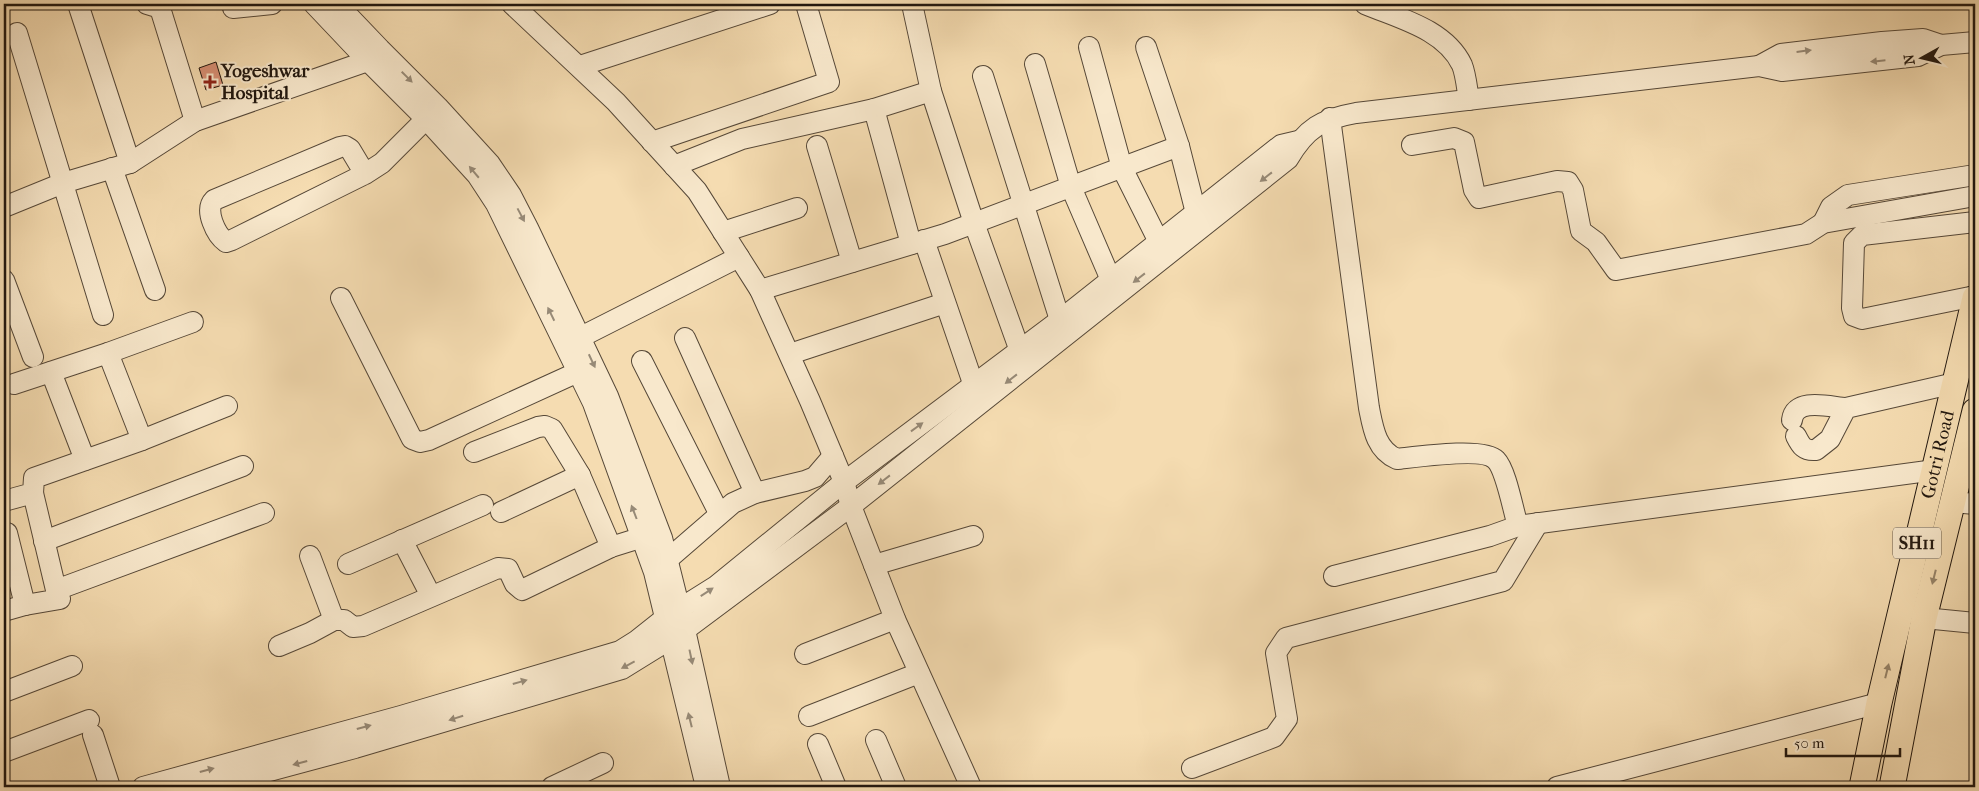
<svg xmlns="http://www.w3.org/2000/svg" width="1979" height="791" font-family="'IM FELL French Canon',serif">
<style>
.building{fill:#d99075;stroke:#21170f}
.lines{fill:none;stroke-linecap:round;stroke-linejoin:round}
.minor-casing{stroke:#564838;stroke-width:22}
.major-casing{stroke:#21170f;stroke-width:27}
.minor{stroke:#f8e8cc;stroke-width:20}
.major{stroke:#f5dcb1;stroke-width:25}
.oneway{fill:#978a77}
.oneway2{fill:#968368}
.poi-dot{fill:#8f2418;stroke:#f8e8cc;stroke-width:2}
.labels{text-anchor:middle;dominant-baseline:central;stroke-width:4;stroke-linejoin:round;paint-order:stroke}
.shield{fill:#f8e8cc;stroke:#625648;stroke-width:1}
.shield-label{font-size:18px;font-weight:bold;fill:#21170f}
.poi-label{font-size:19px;font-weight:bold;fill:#21170f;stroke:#f8e8cc;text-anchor:start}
.street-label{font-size:19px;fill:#21170f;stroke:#f8e8cc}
</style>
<rect width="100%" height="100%" fill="#f5dcb1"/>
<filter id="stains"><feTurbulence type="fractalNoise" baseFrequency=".004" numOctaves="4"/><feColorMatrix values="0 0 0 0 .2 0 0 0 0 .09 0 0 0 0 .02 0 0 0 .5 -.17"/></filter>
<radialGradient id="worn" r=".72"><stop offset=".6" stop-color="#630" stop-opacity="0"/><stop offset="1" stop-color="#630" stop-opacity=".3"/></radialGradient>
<!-- building -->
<polygon class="building" points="216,62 223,85 206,90 199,68"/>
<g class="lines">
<defs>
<g id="minor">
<polyline points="78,4 130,163"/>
<polyline points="147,4 160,8 195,121"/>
<polyline points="314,4 368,61 426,119 477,175 496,204 593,403 654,572 706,787"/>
<polyline points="337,4 380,49 438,107 490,164 511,195 528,228 608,396 662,538 685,630 720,787"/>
<polyline points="512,4 616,102 697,191 760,290 810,401 844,482 851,506 895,619 971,787"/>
<polyline points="912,4 931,91 974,223 1020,351"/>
<path d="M 1365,4 C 1398,18 1445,29 1462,65 C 1466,75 1467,89 1469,100"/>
<polyline points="233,8 272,4"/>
<polyline points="17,33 103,315"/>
<polyline points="1089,47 1122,168 1159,242"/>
<polyline points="1146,47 1179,146 1196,213"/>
<polyline points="1035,64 1071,187 1111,280"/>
<polyline points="580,66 770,4"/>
<polyline points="1759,66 1781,54 1882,42 1923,39 1941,45"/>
<polyline points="983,76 1060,320"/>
<polyline points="874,109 911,244"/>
<path d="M 1330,118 L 1369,408 C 1373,428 1376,450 1397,459 C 1416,457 1484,447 1496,460 C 1506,470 1513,510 1518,526 L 1490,536 L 1334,576"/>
<polyline points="652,142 829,82 806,4"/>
<polyline points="1412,145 1454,138 1464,142 1474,190 1479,198 1557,181 1568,182 1573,190 1581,231 1596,242 1616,270 1806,234 1823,223 1975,196"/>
<polyline points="817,146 852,262"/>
<polyline points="674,166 742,139 874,109 931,91"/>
<polyline points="112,168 155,290"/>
<path d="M 365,174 L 350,149 L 345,146 L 340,147 L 214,200 C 204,210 216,235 226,242 L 232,240 L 365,174 L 382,163 L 426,119"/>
<polyline points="4,207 63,183 130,163 195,121 379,57"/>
<polyline points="1975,222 1862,235 1854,243 1852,308 1854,316 1862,319 1975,296"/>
<polyline points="1823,223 1831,207 1848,195 1975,175"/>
<polyline points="723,232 797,208"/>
<polyline points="924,240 974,386"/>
<polyline points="4,280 33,357"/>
<polyline points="760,290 945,234 1179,146"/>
<polyline points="341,298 412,439 420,442 429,440 578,372"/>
<polyline points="685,338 755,493"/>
<polyline points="569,343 739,257"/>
<polyline points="108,353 142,440"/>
<polyline points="790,354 945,303"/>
<polyline points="642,361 719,513"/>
<polyline points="51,372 85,460"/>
<polyline points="14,384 108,353 193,322"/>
<path d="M 1792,420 C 1795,397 1830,407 1846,408"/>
<path d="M 1796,436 C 1801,446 1804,451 1816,450 L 1830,439 L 1846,408 L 1955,383"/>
<polyline points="474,452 538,427 545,426 552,429 580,475 611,547"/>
<polyline points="4,501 33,493 34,478 142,440 227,406"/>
<polyline points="1953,502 1975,504"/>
<polyline points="501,512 580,475"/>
<polyline points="1525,525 1935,470"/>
<polyline points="7,533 25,605"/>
<polyline points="402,540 431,596"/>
<polyline points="44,541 243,466"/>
<polyline points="310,556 334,620"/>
<polyline points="348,564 483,505"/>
<polyline points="874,565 973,536"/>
<polyline points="659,567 733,503 755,493 805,481 815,477 833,456"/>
<polyline points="56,590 264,513"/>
<polyline points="4,611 25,605 60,599 56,590 33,493"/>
<polyline points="1924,618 1975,623"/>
<polyline points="279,646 310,633 334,620 344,620 353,627 363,626 498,568 508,569 515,584 522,590 611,547 643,537"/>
<polyline points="805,654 895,619"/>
<polyline points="4,692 72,666"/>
<polyline points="809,716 919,673"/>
<polyline points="93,735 110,787"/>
<polyline points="876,740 896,787"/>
<polyline points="818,744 836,787"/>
<polyline points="4,752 89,720"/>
<polyline points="1192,768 1274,737 1287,719 1276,653 1286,638 1503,581 1538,523"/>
<polyline points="143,787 401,716 620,651 636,641 665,618 716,586 844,482 1060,320 1281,145 1298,141"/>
<path d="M 210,787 L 355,748 L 622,669 L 685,630 L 851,506 L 1288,159 C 1306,128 1322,119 1356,113 L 1759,66 L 1782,71 L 1918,56 L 1941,45 L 1975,42"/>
<polyline points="552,787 603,763"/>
<polyline points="1557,787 1879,703"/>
</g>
<g id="major">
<path id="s1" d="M 1862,787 L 1879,703 L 1975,298"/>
<polyline points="1892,787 1924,618 1975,411"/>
</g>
</defs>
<!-- minor casing -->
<use href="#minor" class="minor-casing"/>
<!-- major casing -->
<use href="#major" class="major-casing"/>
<!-- minor -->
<use href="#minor" class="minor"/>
<!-- major -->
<use href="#major" class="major"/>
</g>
<!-- one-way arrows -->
<defs><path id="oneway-solid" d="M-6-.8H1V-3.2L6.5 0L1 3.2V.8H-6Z" transform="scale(1.25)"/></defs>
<g class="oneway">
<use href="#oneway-solid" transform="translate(1804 51) rotate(-7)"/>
<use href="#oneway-solid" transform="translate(1878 61) rotate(174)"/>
<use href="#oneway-solid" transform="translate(407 77) rotate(45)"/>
<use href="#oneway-solid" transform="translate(474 172) rotate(-130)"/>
<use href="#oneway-solid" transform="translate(1266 177) rotate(142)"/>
<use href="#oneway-solid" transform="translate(521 215) rotate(62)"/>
<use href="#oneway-solid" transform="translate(1139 278) rotate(142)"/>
<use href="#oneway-solid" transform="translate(551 314) rotate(-116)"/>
<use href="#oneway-solid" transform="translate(592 361) rotate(65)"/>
<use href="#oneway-solid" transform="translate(1011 379) rotate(142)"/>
<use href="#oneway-solid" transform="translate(917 427) rotate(-36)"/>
<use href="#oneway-solid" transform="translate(884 480) rotate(142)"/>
<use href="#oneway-solid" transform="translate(634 512) rotate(-111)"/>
<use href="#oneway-solid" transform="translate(707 592) rotate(-33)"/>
<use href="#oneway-solid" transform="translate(691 657) rotate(78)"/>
<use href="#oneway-solid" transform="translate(628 665) rotate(152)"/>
<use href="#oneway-solid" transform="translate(520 682) rotate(-16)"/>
<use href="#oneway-solid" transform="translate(456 718) rotate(163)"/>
<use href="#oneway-solid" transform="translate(690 720) rotate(-104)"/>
<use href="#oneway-solid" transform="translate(364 727) rotate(-15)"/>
<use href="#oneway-solid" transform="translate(300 763) rotate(165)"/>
<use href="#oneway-solid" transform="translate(207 770) rotate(-15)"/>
</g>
<g class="oneway2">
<use href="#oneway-solid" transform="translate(1934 577) rotate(104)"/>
<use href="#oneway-solid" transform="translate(1887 671) rotate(-76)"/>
</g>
<!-- markers -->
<path class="poi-dot" d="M207.5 74.5h5v5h5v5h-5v5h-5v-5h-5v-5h5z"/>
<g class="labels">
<!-- shield labels -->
<rect class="shield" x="1893" y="527.5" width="48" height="31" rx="4"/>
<g class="shield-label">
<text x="1917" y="543">SH11</text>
</g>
<!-- poi labels -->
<g class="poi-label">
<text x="221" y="71">Yogeshwar<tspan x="221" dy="22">Hospital</tspan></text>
</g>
<!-- street labels -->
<g class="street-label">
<text stroke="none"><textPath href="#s1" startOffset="341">Gotri Road</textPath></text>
</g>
</g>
<!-- margin -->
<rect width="1979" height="791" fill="none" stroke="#f5dcb1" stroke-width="20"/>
<rect x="5" y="5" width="1969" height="781" fill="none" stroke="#21170f" stroke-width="2.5"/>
<rect x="10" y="10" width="1959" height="771" fill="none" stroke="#21170f"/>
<!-- north arrow -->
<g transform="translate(1922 58) rotate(262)" stroke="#f8e8cc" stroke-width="4" paint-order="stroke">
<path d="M0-4L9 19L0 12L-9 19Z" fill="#21170f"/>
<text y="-8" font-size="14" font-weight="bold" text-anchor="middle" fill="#21170f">N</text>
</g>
<!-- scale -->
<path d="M1786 748v8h114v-8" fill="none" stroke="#21170f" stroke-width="2.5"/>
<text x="1794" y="748" font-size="15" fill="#21170f" stroke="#f8e8cc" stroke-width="4" paint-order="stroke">50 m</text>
<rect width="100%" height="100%" filter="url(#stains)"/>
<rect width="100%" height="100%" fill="url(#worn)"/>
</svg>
